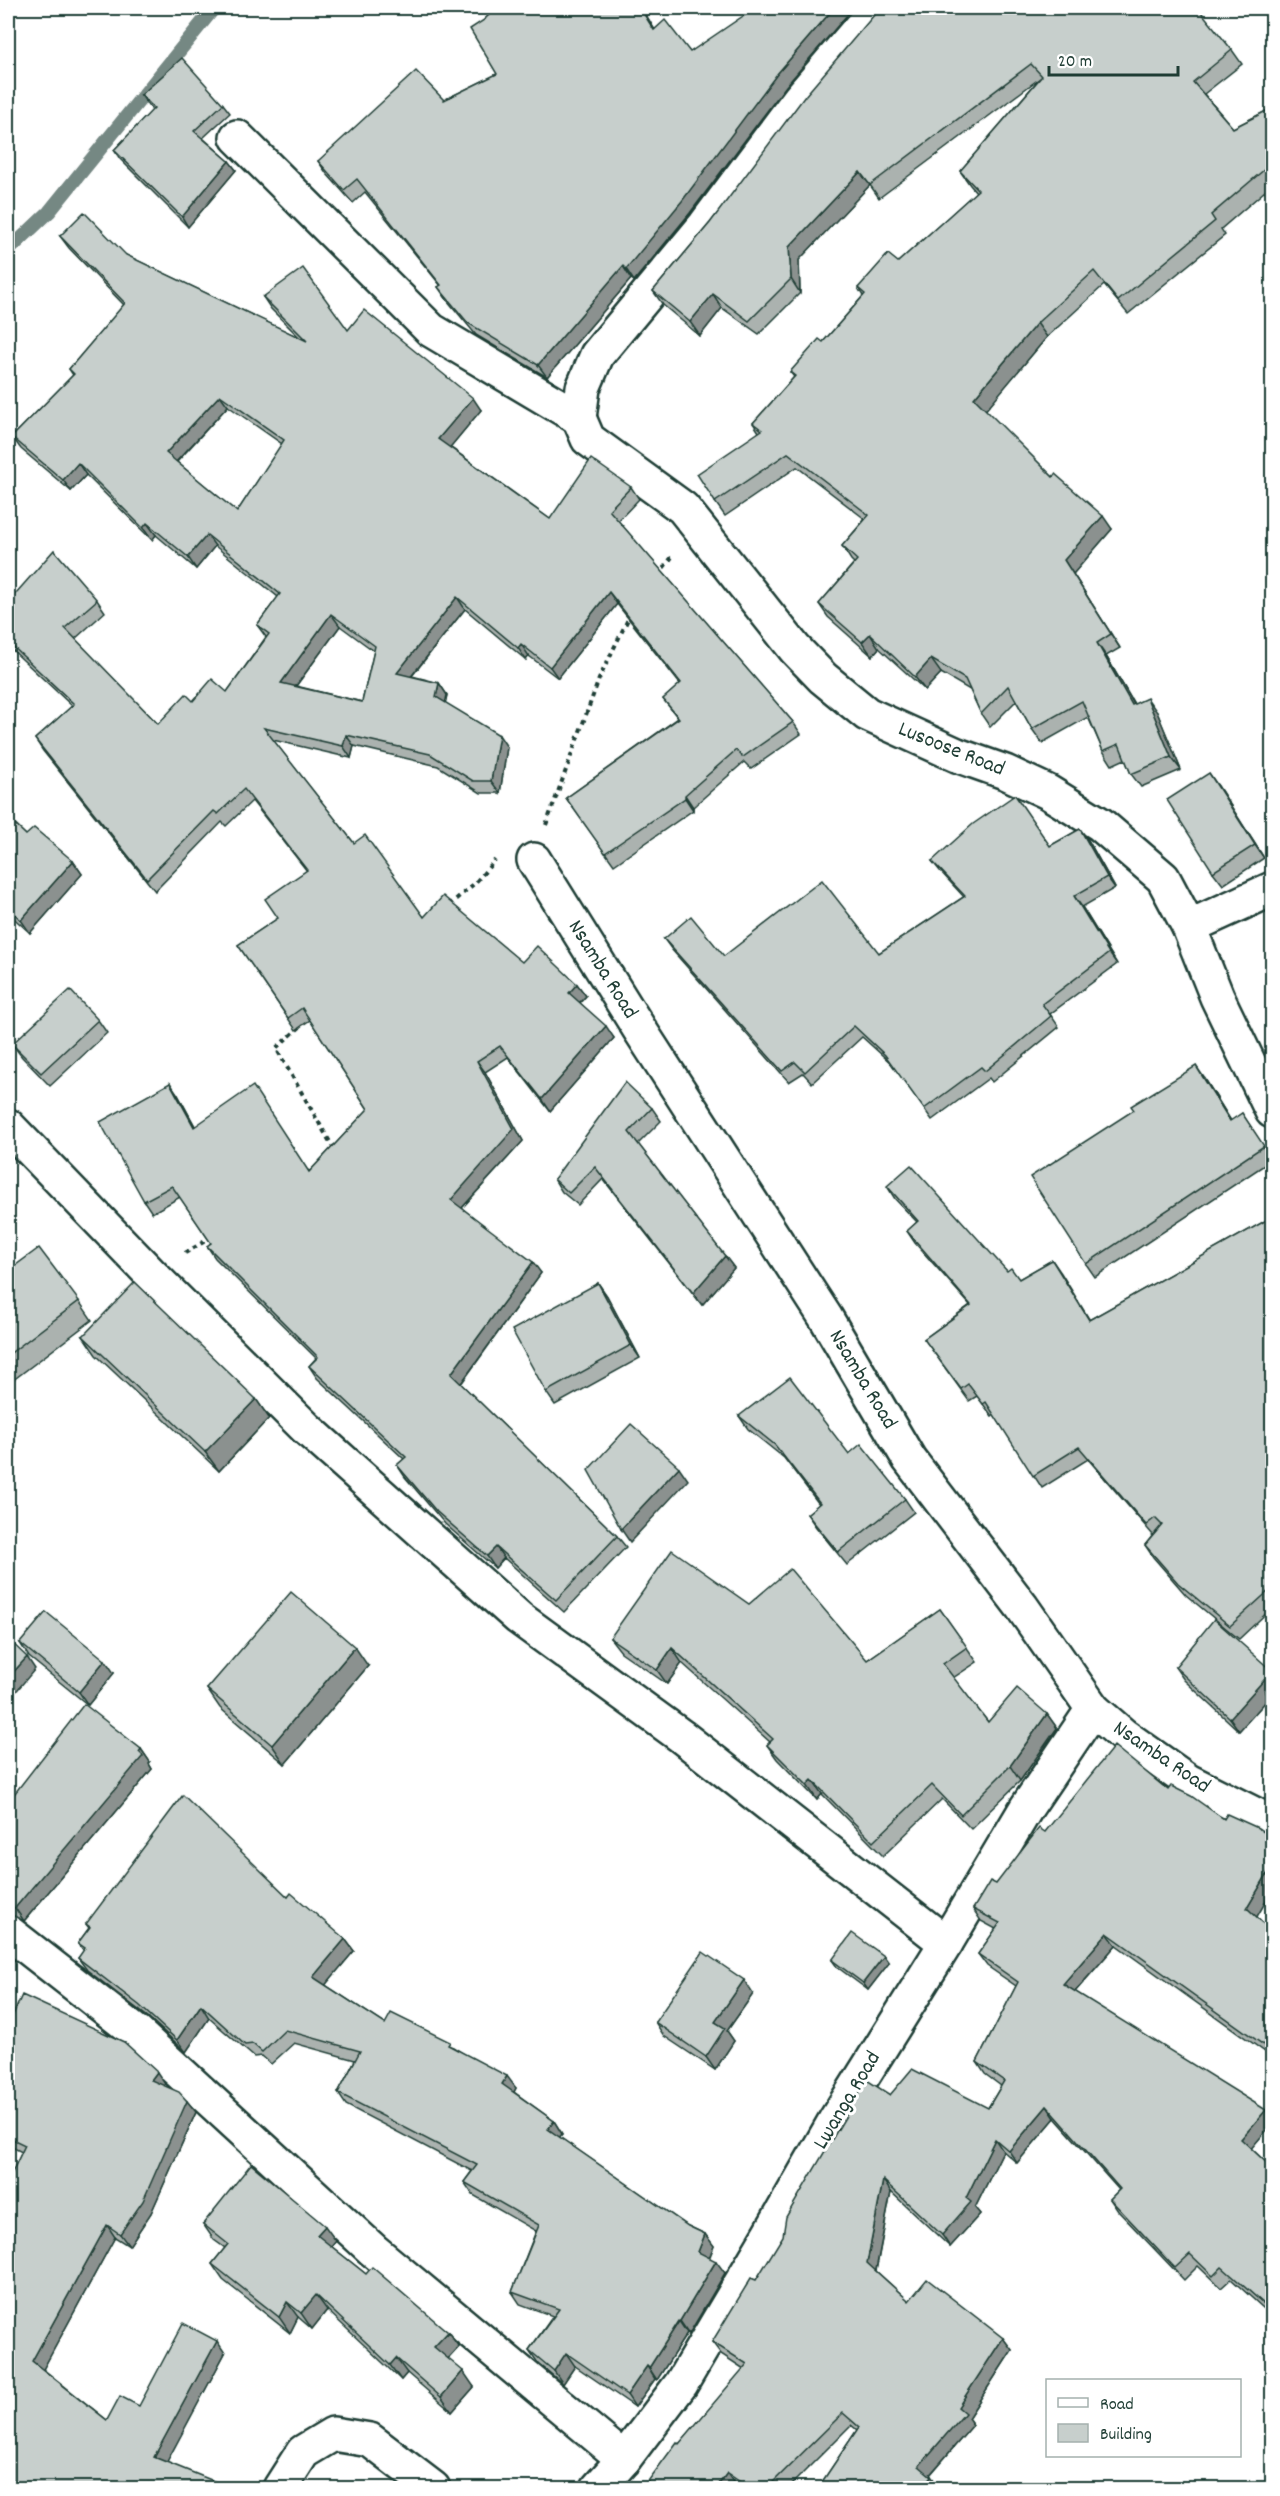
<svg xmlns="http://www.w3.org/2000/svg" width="1280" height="2496" font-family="Dekko,sans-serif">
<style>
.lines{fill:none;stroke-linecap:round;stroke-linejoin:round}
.stream{stroke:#758883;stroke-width:14}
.minor-casing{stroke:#1f3d34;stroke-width:38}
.path{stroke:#1f3d34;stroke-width:4;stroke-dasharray:4.5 4.5;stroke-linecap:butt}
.minor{stroke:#fff;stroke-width:33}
.wall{fill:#abb2af;stroke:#1f3d34;stroke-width:1.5;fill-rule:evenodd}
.shaded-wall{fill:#8b918f;stroke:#1f3d34;stroke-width:1.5}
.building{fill:#c7cfcc;stroke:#1f3d34;stroke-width:1.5;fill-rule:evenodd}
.labels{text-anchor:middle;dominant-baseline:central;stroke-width:6;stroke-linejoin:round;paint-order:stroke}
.street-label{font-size:22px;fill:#1f3d34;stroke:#fff}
</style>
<rect width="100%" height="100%" fill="#fff"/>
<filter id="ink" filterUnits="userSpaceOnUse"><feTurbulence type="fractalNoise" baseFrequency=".0167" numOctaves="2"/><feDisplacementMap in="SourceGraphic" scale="12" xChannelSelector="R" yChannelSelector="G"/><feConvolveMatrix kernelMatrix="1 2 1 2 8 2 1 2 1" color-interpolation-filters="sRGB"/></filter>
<g filter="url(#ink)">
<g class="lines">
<!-- stream -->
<polyline class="stream" points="8,251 49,212 214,8"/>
<defs>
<g id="minor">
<polyline points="237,137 431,330 579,418"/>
<polyline points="579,418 588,439 683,508 795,649 823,678 867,714 957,755 1005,772 1048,792 1100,824 1163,878 1189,927 1217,997 1272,1111"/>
<polyline points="579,418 583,388 597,355 705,225 800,98 877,8"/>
<polyline points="534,860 640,1030 826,1318 909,1459 1022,1607 1093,1709 1123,1735 1188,1781 1272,1823"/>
<polyline points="1189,927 1272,889"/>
<polyline points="8,1126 151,1274 306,1428 519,1618 681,1736 946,1943"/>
<polyline points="8,1932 136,2032 373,2250 624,2459"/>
<polyline points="280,2488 303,2452 333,2434 370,2440 433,2488"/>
<polyline points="598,2488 624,2459 681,2384 770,2234 836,2119 946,1943 1027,1807 1093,1709"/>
</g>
</defs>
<!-- minor casing -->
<use href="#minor" class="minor-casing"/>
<!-- path -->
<g class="path">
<polyline points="658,575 672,557"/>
<polyline points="546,825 599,679 630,615"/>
<polyline points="449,905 475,883 495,860"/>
<polyline points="300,1027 276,1048 334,1149"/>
<polyline points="185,1253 212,1237"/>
</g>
<!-- minor -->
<use href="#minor" class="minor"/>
</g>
<!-- wall -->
<g class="wall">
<polygon points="496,8 642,8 654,29 690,52 786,86 690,213 634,281 631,279 547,377 476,335 447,300 438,287 441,286 365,192 353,203 327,174 318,161 444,100 497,74 484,20"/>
<polygon points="880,8 1232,50 1242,64 1204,94 1233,128 1272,108 1272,185 1221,229 1225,235 1128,314 1104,285 1047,337 985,410 1053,477 1112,529 1073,574 1120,648 1106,656 1134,704 1157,712 1181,770 1141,787 1131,774 1125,759 1112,765 1103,751 1088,717 1042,743 1032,729 1016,701 990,727 981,714 970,690 941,673 925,690 879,648 872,656 828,617 819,604 854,563 851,560 842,546 865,519 797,467 725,516 715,502 759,432 753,423 794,377 790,372 823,342 863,296 858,288 898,262 976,192 970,185 960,171 1040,78 879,198 870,185 799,260 800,293 759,334 722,308 700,336 663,305 653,291 710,223"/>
<polygon points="141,95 223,104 230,113 203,138 229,161 236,170 188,227 120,159 114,150 153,110 148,105"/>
<path d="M 60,236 L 126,255 L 300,338 L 271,309 L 263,297 L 348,330 L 481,410 L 450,447 L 550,519 L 631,487 L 639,499 L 618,521 L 793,722 L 801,734 L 751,769 L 744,762 L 693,807 L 693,810 L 614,865 L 566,798 L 678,718 L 663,699 L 680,684 L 617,604 L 558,678 L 529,656 L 526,660 L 465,609 L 412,676 L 439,683 L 447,695 L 445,703 L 507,747 L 500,793 L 481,793 L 438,766 L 354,746 L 351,758 L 273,740 L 354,843 L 424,917 L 522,962 L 577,984 L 586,996 L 580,1003 L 614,1038 L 550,1111 L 508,1057 L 485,1072 L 523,1141 L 462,1208 L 541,1273 L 461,1384 L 617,1536 L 626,1547 L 564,1612 L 504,1558 L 495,1568 L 445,1524 L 405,1477 L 397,1465 L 404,1459 L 317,1378 L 309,1366 L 316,1358 L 215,1258 L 207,1246 L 211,1243 L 180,1197 L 152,1213 L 144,1201 L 170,1083 L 178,1095 L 195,1126 L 310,1171 L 368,1109 L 310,1020 L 296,1030 L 238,945 L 278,918 L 307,871 L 252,801 L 226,826 L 222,822 L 155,891 L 43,751 L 35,739 L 72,706 L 8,646 L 8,602 L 97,600 L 105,612 L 75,639 L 158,724 L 193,701 L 227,692 L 266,637 L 257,625 L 278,597 L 215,546 L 196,569 L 156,535 L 152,540 L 86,475 L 71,491 L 21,449 L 12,437 L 73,375 L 69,369 L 124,305 L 69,248 ZM 228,406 L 282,444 L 237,512 L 177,462 ZM 340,626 L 374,651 L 362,702 L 296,686 Z"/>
<polygon points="1218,786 1264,858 1223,885 1213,872"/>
<polygon points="8,818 26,835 73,861 82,874 30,933 8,913"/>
<polygon points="1080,829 1088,840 1115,888 1082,907 1117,964 1050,1014 1059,1027 992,1082 989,1078 932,1120 893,1065 862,1037 812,1083 803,1073 789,1082 672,950 664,939 724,956 879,953 964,897 940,871 932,861 1050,846"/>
<polygon points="98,1020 107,1033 50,1086 22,1057 12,1044"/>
<polygon points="1205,1079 1231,1121 1242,1113 1272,1160 1095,1277 1086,1264"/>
<polygon points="652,1108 661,1121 638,1144 734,1268 702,1305 603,1179 578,1205 562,1192 554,1179"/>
<polygon points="887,1186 1019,1279 1052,1260 1089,1320 1272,1217 1272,1608 1239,1639 1186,1595 1153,1557 1145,1545 1153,1535 1088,1459 1042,1488 994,1414 992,1416 977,1396 969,1401 924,1339 970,1305 915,1243 907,1231 917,1222 895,1199"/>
<polygon points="8,1271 79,1301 92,1320 8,1384"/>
<polygon points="598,1283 607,1296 640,1358 555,1405 546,1392"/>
<polygon points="83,1336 256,1399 269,1418 219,1471 96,1355"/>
<polygon points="739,1416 849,1454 905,1499 914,1512 847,1565 816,1527 807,1514 819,1504 784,1458 748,1429"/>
<polygon points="749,1604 867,1660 940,1609 977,1662 953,1678 988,1722 1047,1714 1057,1728 1020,1781 971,1829 942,1799 883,1856 822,1794 817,1800 777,1759 767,1745 770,1742 682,1663 667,1684 621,1652 610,1638"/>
<polygon points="20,1643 114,1673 88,1705 29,1657"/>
<polygon points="368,1666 285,1764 220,1708 207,1689"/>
<polygon points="1175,1667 1272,1671 1272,1703 1269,1698 1239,1731 1184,1680"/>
<polygon points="141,1749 150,1762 149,1764 152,1769 24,1921 8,1913 8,1802"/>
<polygon points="1045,1832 1257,1917 1272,1931 1272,2057 1116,1945 1075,1992 1272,2120 1272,2124 1251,2148 1272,2168 1272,2316 1231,2279 1221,2288 1198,2266 1184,2280 1118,2211 1110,2199 1119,2190 1055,2118 1017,2163 1003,2151 975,2208 980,2214 950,2247 891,2192 876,2271 909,2301 1003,2338 1012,2350 968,2418 973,2425 930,2475 940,2488 818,2488 857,2430 851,2425 788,2488 740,2488 679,2444 744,2369 721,2354 712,2342 756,2280 890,2095 988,2108 1001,2086 985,2074 977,2062 1016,1986 987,1966 978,1954 996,1929 981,1921 973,1909"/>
<polygon points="288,1897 345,1939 354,1951 325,1985 385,2024 453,2047 516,2088 514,2092 554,2121 562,2134 559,2137 688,2226 705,2234 714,2246 709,2257 725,2273 689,2334 687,2333 657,2380 655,2379 635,2407 575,2366 563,2384 538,2363 529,2350 553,2316 520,2304 512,2292 536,2231 473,2195 464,2182 472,2171 346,2105 338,2093 355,2060 294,2043 271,2064 262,2056 254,2057 209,2018 186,2052 148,2017 87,1970 78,1958 84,1951 78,1943 89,1928 86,1924"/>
<polygon points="832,1960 889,1963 868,1990 837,1967"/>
<polygon points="753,1994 727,2031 734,2041 715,2070 664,2036 655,2022"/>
<polygon points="8,2026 165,2084 164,2086 187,2101 196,2112 151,2213 129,2246 115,2237 43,2369 107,2420 139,2406 225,2353 166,2462 8,2488 8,2181 22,2152 8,2145"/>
<polygon points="203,2224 336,2241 331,2246 366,2274 448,2332 459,2347 448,2359 474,2387 452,2412 407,2373 401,2380 327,2310 312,2329 298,2317 290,2333 223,2280 212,2264 225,2248 214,2240"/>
</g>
<!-- shaded-wall -->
<g class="shaded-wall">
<polygon points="640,8 642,8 662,42 654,30"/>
<polygon points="834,8 853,8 786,86 690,213 634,281 626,269 777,74"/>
<polygon points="229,161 236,170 188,227 182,217"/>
<polygon points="860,172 870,185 799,260 800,293 791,279 789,247"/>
<polygon points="623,266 631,279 547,377 538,365"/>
<polygon points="713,294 722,308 700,336 690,322"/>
<polygon points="1037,323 1047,337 984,412 974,398"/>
<polygon points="220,395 228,406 174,464 166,453"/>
<polygon points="473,398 481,410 447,451 438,439"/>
<polygon points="78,463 86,475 71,491 63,480"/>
<polygon points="1103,516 1112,529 1073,574 1120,648 1064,560"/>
<polygon points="147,523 156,535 152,540 143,528"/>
<polygon points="207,535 215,546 196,569 188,557"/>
<polygon points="609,592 617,604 558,678 550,667"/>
<polygon points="457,597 465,609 405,684 397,673"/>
<polygon points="331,614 340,626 290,694 281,683"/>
<polygon points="870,634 879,648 872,656 862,642"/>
<polygon points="1097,643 1106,656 1142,718 1132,705"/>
<polygon points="521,644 529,656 526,660 518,648"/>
<polygon points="931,659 941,673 925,690 915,677"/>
<polygon points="439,683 447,695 444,709 436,697"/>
<polygon points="1147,698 1157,712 1181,770 1171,757"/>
<polygon points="346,735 354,746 351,758 343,746"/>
<polygon points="499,735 507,747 500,793 491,781"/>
<polygon points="1209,773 1218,786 1264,858 1255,845"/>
<polygon points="685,795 693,807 693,810 685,798"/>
<polygon points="1080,829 1088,840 1115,888 1107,877"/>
<polygon points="73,861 82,874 30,933 21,920"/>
<polygon points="1074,896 1082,907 1117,964 1109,953"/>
<polygon points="577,984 586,996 577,1005 569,993"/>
<polygon points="606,1026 614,1038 550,1111 542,1099"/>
<polygon points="477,1061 485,1072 523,1141 459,1211 451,1200"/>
<polygon points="1196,1066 1205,1079 1239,1134 1230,1121"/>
<polygon points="170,1083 178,1095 202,1139 194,1127"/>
<polygon points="725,1256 734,1268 702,1305 693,1293"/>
<polygon points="1052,1260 1061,1273 1097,1332 1089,1320"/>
<polygon points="533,1262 541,1273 459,1386 451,1374"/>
<polygon points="598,1283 607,1296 640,1358 631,1345"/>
<polygon points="256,1399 269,1418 219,1471 205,1452"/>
<polygon points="679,1467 688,1480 630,1542 621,1529"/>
<polygon points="496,1547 504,1558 495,1568 487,1556"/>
<polygon points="355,1647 368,1666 285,1764 272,1745"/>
<polygon points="672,1648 682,1663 667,1684 657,1670"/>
<polygon points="27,1657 35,1669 8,1701 8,1678"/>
<polygon points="105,1660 114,1673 88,1705 79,1692"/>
<polygon points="1272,1671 1272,1694 1265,1691 1269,1698 1239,1731 1230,1718"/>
<polygon points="1047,1714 1057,1728 1020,1781 1010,1766"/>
<polygon points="141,1749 150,1762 149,1764 152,1769 24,1921 15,1908"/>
<polygon points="812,1780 822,1794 817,1800 807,1785"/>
<polygon points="1272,1866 1272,1891 1255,1920 1247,1908"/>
<polygon points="1107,1933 1116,1945 1071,1996 1063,1984"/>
<polygon points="345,1939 354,1951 322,1989 313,1977"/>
<polygon points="884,1956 889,1963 868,1990 863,1983"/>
<polygon points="744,1980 753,1994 727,2031 734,2041 715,2070 706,2057 715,2022"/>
<polygon points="201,2005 209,2018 186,2052 177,2040"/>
<polygon points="157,2072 165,2084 159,2092 151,2080"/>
<polygon points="507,2076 516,2088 511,2097 502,2084"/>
<polygon points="187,2101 196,2112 151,2213 129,2246 120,2234"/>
<polygon points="1047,2106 1055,2118 1017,2163 1009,2151"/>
<polygon points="1266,2110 1272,2120 1272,2124 1249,2151 1241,2139"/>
<polygon points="554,2121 562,2134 556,2142 548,2129"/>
<polygon points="995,2139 1003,2151 975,2208 980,2214 950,2247 942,2235 966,2198"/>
<polygon points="883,2180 891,2192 875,2275 867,2263"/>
<polygon points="107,2225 115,2237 41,2373 32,2361"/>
<polygon points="325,2226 336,2241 328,2251 317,2235"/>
<polygon points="705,2234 714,2246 707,2264 698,2252"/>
<polygon points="716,2261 725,2273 689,2334 680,2321"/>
<polygon points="316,2295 327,2310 312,2329 301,2313"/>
<polygon points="287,2302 298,2317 290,2333 279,2317"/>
<polygon points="679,2321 687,2333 657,2380 649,2368"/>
<polygon points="448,2332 459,2347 445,2362 434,2347"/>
<polygon points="1003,2338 1012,2350 968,2418 973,2425 927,2478 919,2466 958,2407"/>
<polygon points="217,2341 225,2353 163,2469 154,2457"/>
<polygon points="566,2353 575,2366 563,2384 554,2371"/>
<polygon points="396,2358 407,2373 401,2380 390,2365"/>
<polygon points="647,2366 655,2379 635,2407 627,2395"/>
<polygon points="463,2371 474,2387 452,2412 441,2397"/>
<polygon points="727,2473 735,2485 733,2488 716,2488"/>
<polygon points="931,2476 940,2488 921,2488"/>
<polygon points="216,2482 221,2488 213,2488"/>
</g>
<!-- building -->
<g class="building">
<polygon points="496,8 640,8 654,30 665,20 690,52 755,8 834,8 777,74 682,201 626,269 623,266 538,365 468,323 438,287 441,285 357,179 344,190 318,161 416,71 444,100 497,74 470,29 484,20"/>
<polygon points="880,8 1198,8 1232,50 1193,82 1233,128 1272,108 1272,163 1211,215 1215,221 1118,301 1094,271 1037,323 974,398 1053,477 1055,474 1103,516 1064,560 1111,634 1097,643 1132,705 1147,698 1171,757 1131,774 1119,744 1103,751 1082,701 1032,729 1008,686 981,714 965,679 931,659 915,677 870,634 862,642 819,604 857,560 842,546 869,515 788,453 715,502 697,474 762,430 753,423 795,376 790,372 819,339 823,342 865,294 858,288 888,254 898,262 978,190 960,171 1042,76 1031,64 870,185 860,172 789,247 791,279 749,321 713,294 690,322 653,291 710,223 805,96"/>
<polygon points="182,58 223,104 194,131 229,161 182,217 114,150 154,108 141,95"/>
<path d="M 84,212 L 126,255 L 307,341 L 263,297 L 303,268 L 348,330 L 364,310 L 473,398 L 438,439 L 550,519 L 591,459 L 631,487 L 609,510 L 793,722 L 743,757 L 736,750 L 685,795 L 685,798 L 605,853 L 566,798 L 679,718 L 663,699 L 681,683 L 609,592 L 550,667 L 521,644 L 518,648 L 457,597 L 397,673 L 439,683 L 436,697 L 499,735 L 491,781 L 473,781 L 430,754 L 346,735 L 343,746 L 264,728 L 354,843 L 365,835 L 424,917 L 443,896 L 522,962 L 537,946 L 577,984 L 569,993 L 606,1026 L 542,1099 L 500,1046 L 477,1061 L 514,1129 L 451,1200 L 533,1262 L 451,1374 L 617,1536 L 556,1600 L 496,1547 L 487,1556 L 437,1512 L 397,1465 L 406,1457 L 309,1366 L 318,1357 L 207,1246 L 211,1243 L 172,1186 L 144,1201 L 100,1122 L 170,1083 L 194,1127 L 253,1086 L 309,1172 L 368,1109 L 302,1008 L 288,1018 L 238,945 L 278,918 L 265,899 L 307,870 L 244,789 L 218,814 L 214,811 L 147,879 L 35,739 L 74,704 L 8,642 L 8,602 L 54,550 L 97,600 L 65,628 L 158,724 L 186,694 L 193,701 L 212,679 L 227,692 L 269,634 L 257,625 L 280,594 L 207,535 L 188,557 L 147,523 L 143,528 L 78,463 L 63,480 L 12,437 L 74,374 L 69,369 L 125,303 L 60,236 ZM 220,395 L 284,440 L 237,512 L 166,453 ZM 331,614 L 375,646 L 362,702 L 281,683 Z"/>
<polygon points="1209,773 1255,845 1213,872 1167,800"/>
<polygon points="1015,795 1050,846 1080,829 1107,877 1074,896 1109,953 1042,1004 1051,1016 985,1071 981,1067 924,1109 885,1055 854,1026 805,1072 795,1062 782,1071 664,939 691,916 724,956 822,880 879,953 965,896 932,861 973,824"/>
<polygon points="8,818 26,835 34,828 73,861 21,920 8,908"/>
<polygon points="70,990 98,1020 41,1073 12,1044"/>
<polygon points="1196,1066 1230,1121 1242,1113 1264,1146 1086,1264 1030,1177 1134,1110 1131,1106"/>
<polygon points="625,1082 652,1108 629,1132 725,1256 693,1293 595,1167 569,1193 554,1179"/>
<polygon points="911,1165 1007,1271 1011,1268 1019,1279 1052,1260 1089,1320 1272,1217 1272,1588 1230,1626 1178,1583 1145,1545 1162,1525 1155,1518 1146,1525 1079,1447 1033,1476 986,1402 983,1404 968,1384 961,1389 924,1339 971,1305 907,1231 918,1221 887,1186"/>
<polygon points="39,1248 79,1301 8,1355 8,1271"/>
<polygon points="135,1282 256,1399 205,1452 83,1336"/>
<polygon points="598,1283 631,1345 546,1392 512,1330"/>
<polygon points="790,1377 849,1454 861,1444 905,1499 838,1552 807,1514 820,1503 775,1445 739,1416"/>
<polygon points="631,1424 679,1467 621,1529 588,1470"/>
<polygon points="672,1550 749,1604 790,1569 867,1660 940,1609 967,1647 943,1664 988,1722 1017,1688 1047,1714 1010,1766 961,1815 932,1785 873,1842 812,1780 807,1785 767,1745 773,1739 672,1648 657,1670 610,1638"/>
<polygon points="291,1592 355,1647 272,1745 207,1689"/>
<polygon points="46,1612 105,1660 79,1692 20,1643"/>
<polygon points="1214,1619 1272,1671 1230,1718 1175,1667"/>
<polygon points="8,1639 27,1657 8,1678"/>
<polygon points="1272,1683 1272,1699 1265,1691"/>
<polygon points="84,1704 141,1749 139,1752 143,1756 15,1908 8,1904 8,1802"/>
<polygon points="1114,1746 1168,1790 1171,1786 1191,1796 1224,1819 1227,1814 1258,1828 1272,1838 1272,1866 1247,1908 1272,1931 1272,2051 1107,1933 1063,1984 1266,2110 1241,2139 1272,2168 1272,2311 1222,2267 1213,2276 1190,2254 1175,2268 1110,2199 1120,2189 1047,2106 1009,2151 995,2139 966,2198 971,2202 942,2235 883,2180 867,2263 909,2301 927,2279 1003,2338 958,2407 965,2413 919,2466 931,2476 921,2488 818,2488 859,2427 843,2413 767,2488 749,2488 727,2473 716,2488 643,2488 677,2442 679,2444 747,2364 712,2342 751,2278 756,2280 783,2236 786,2217 867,2080 890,2095 912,2069 988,2108 1004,2081 977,2062 1018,1982 978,1954 1000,1923 973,1909 990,1881 996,1884 1039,1828 1045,1832"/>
<polygon points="183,1795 288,1897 291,1893 345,1939 313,1977 385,2024 391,2013 450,2042 448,2045 507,2076 502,2084 554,2121 548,2129 688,2226 705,2234 698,2252 716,2261 680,2321 679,2321 649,2368 647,2366 627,2395 566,2353 554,2371 529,2350 559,2309 512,2292 539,2225 464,2182 477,2165 338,2093 360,2051 285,2030 262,2052 253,2044 245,2045 201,2005 177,2040 139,2005 78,1958 85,1948 78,1943 90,1927 86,1924"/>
<polygon points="852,1933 884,1956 863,1983 832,1960"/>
<polygon points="703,1952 744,1980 715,2022 725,2028 706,2057 655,2022"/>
<polygon points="22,1995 124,2042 157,2072 151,2080 179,2092 187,2101 143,2201 120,2234 107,2225 32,2361 107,2420 120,2396 139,2406 183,2323 217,2341 154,2457 216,2482 213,2488 8,2488 8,2324 12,2318 8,2316 8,2181 25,2145 8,2137 8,2026"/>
<polygon points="251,2164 325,2226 317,2235 366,2274 372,2267 448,2332 434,2347 463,2371 441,2397 396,2358 390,2365 316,2295 301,2313 287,2302 279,2317 212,2264 228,2244 203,2224"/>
</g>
</g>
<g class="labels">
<!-- street labels -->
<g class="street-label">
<text transform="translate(951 750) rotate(22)">Lusoose Road</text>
<text transform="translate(602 970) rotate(58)">Nsamba Road</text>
<text transform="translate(862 1380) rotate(59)">Nsamba Road</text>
<text transform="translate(1161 1758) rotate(34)">Nsamba Road</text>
<text transform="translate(848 2101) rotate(-59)">Lwanga Road</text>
</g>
</g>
<!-- margin -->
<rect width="1280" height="2496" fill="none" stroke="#fff" stroke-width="30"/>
<rect x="15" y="15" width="1250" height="2466" fill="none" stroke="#1f3d34" stroke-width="2" filter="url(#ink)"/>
<!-- legend -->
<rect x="1046" y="2379" width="195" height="78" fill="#ffffff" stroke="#a5b1ae" stroke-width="1.5"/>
<rect x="1058" y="2398" width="30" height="9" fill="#ffffff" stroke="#a5b1ae" stroke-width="1.5"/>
<text x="1100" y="2409" font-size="18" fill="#1f3d34">Road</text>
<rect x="1058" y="2424" width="30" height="18" fill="#c7cfcc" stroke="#a5b1ae" stroke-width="1.5"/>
<text x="1100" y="2439" font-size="18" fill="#1f3d34">Building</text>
<!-- scale -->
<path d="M1049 66v9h129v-9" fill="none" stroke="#1f3d34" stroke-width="3"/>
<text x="1058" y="66" font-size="18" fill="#1f3d34" stroke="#ffffff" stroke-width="4.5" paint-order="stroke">20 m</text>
</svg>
